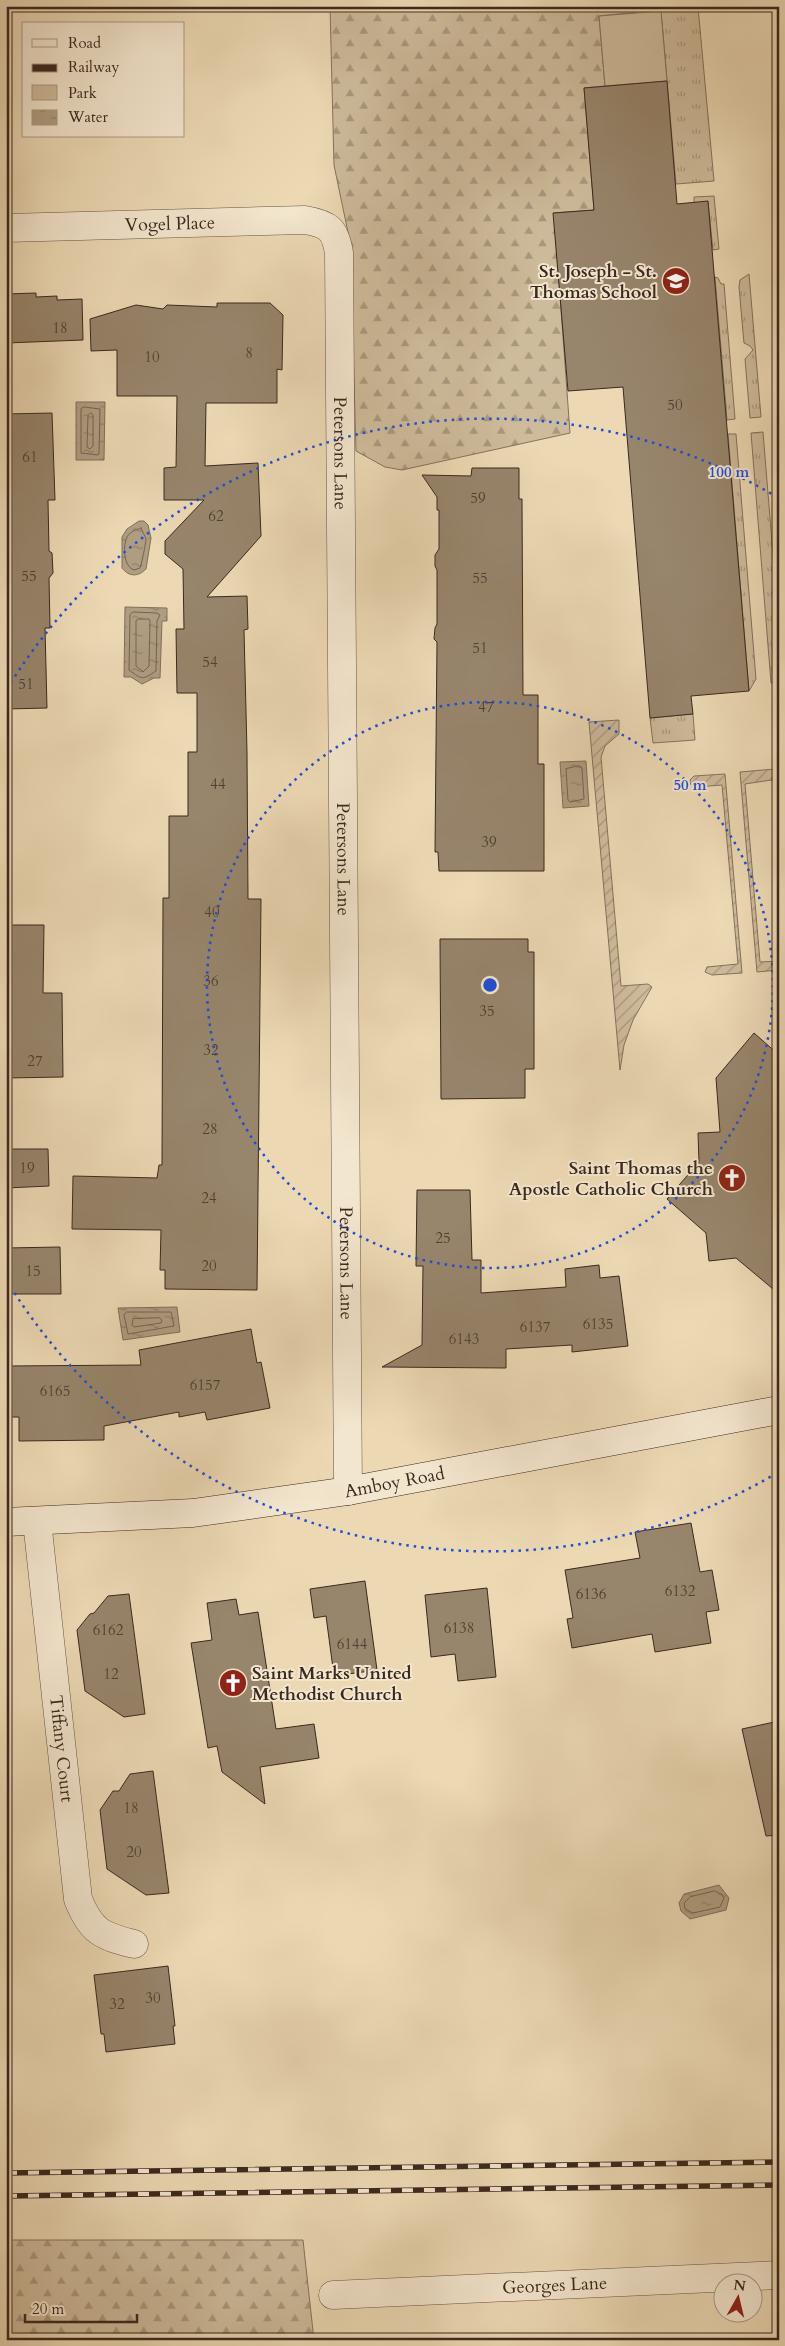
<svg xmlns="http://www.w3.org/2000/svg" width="785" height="2346" font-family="Cardo,serif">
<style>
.grass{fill:url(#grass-tufts);stroke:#84725d}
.forest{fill:url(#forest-firs);stroke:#84725d}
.park{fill:#cebb9b;stroke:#84725d}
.garden{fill:url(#garden-furrows);stroke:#84725d}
.water{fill:url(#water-ripples);stroke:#806f5a}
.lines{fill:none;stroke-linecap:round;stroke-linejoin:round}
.shore{stroke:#746350;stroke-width:1}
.building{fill:#97856c;stroke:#3a291f}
.minor-casing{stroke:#654;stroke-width:29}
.secondary-casing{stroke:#3a291f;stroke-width:29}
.minor{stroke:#f3e6ce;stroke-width:28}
.secondary{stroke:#f3e6ce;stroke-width:28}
.rail-casing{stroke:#3a291f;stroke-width:5.5}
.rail{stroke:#f3e6ce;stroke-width:4;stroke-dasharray:11;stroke-linecap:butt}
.ring{fill:none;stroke:#1d4ed8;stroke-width:2.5;stroke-dasharray:2.5 5}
.labels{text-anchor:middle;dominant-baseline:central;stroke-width:4;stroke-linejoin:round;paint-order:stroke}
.number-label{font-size:15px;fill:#514032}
.street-label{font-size:18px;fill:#3a291f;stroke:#f3e6ce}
.poi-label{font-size:18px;font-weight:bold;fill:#3a291f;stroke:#f3e6ce;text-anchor:end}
.centre{fill:#1d4ed8;stroke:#f3e6ce;stroke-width:2.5}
.ring-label{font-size:15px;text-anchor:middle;font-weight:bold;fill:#1d4ed8;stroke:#f3e6ce;stroke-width:4;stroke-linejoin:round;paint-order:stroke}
</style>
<defs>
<pattern id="grass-tufts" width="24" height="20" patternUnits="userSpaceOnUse" patternTransform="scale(1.25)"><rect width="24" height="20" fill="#cebb9b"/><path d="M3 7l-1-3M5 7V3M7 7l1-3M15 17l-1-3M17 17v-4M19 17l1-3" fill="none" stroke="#a8987e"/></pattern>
<pattern id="forest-firs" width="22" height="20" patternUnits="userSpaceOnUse" patternTransform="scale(1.25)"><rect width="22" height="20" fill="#cebb9b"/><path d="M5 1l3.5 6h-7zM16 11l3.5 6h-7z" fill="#a8987e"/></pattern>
<pattern id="garden-furrows" width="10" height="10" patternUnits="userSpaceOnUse" patternTransform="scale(1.25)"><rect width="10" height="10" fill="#cebb9b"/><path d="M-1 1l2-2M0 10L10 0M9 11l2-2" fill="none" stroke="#a8987e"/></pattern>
<pattern id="water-ripples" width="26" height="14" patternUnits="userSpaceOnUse" patternTransform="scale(1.25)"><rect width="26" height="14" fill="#af9d81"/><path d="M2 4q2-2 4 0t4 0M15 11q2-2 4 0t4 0" fill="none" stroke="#8f8069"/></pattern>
</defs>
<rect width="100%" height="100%" fill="#ecd9b4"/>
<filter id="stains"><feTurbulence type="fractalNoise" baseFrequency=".004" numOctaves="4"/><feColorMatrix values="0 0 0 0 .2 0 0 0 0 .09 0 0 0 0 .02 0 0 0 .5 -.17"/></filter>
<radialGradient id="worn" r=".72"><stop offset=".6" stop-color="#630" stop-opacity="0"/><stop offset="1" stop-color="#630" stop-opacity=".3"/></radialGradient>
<!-- grass -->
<g class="grass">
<polygon points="698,7 714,181 676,184 661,11"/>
<polygon points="714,196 719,249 713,250 708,202 694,203 694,197"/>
<polygon points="749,274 761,417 750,418 745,359 753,350 750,346 744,343 739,287 740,280"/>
<polygon points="715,277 718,278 721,284 724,284 735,419 727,420"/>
<polygon points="763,432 779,628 779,682 771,683 751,433"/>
<polygon points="728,434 736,434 756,679 749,691"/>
<polygon points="693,714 695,740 653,743 650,718"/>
</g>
<!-- forest -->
<g class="forest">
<polygon points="330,6 698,6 599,16 605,86 584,88 594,210 554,213 570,433 402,470 385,467 356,451 350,242 334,165"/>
<polygon points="6,2240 303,2240 314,2340 6,2340"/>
</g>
<!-- park -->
<polygon class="park" points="661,11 667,81 605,86 599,16"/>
<!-- garden -->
<g class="garden">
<polygon points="619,720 619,734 605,746 601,757 621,986 648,984 652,987 633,1020 624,1045 620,1070 589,722"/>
<polygon points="775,769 779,771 778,779 745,784 760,962 779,961 779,970 757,972 740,772"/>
<polygon points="725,774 742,973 712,975 705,972 707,967 738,964 722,785 696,787 690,784 690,780 694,776"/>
</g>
<!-- water -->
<g class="water">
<polygon points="76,402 105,402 104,460 76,460"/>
<path d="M 139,521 L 144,521 L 148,525 L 151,538 L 146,569 C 138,577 129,577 122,568 L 122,537 L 127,529 Z"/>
<polygon points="125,607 167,608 167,621 162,621 160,678 154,678 142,684 131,677 124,677"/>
<polygon points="586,761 589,806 563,808 560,762"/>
<polygon points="177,1307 180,1332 123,1340 118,1308"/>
<polygon points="719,1885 729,1898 726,1910 690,1919 681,1911 679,1903 684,1894"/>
</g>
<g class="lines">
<!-- shore -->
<g class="shore">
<polygon points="84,407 100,409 99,453 98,455 81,453 81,409"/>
<polygon points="91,413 93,415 93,446 90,449 87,447 88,416"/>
<path d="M 141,528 C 142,531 145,536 146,539 C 146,543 141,566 140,568 L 134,570 C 123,566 123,546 127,537 C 130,531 137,530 141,528 Z"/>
<path d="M 133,612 L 157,613 L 160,615 L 157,621 L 156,671 C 142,680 143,680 129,670 L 130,615 Z"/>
<polygon points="139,619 149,619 150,621 149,666 143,672 136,666 136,621"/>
<polygon points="579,766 582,768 584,799 570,802 568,800 566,769"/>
<polygon points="127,1312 171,1312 174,1326 128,1334 124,1315"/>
<polygon points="160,1318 162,1321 161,1323 134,1327 132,1325 133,1319"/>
<polygon points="715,1891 721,1894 724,1898 720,1907 693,1913 685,1909 684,1903 690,1897"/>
</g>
</g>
<!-- building -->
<g class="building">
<polygon points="667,81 677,204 708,201 749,691 691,696 693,714 650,718 623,387 568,391 553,213 594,210 584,88"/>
<polygon points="36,293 36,297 57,296 57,300 82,299 83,340 6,343 6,294"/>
<polygon points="217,303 270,303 283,315 282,370 277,369 277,403 206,403 205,466 258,463 261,536 207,597 247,596 248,629 244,630 247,752 248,899 261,899 257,1290 165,1289 165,1270 160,1270 161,1230 72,1229 73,1176 157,1178 159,1165 162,1165 163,898 169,898 169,816 188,816 188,752 197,752 197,693 177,693 176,629 184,629 183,569 165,554 165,541 204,500 164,500 164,468 176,467 177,396 117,396 117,350 91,351 90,319 136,305 163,309 167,305 217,307"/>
<polygon points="52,413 55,500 48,500 49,551 52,553 53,573 49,578 50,628 45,628 47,708 6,709 6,414"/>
<polygon points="472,468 519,468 519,499 522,499 523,695 538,695 538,764 544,764 544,871 439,871 438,852 435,852 437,642 434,639 435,628 437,624 437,570 435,566 435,555 439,549 439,510 437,510 437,497 422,475 471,476"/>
<polygon points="6,925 44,925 43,993 62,993 63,1077 6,1078"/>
<polygon points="440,939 528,939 528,952 534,952 534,1069 525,1069 525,1098 441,1099"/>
<polygon points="754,1033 779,1055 779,1294 736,1258 709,1261 706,1233 667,1199 699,1162 698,1133 720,1132 716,1078"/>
<polygon points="6,1149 48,1149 49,1186 6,1188"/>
<polygon points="417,1190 470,1190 472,1260 481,1260 481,1293 566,1287 565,1269 599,1265 600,1278 619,1276 628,1346 572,1352 572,1345 506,1349 506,1368 382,1367 422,1345 423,1266 416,1266"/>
<polygon points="60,1247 61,1294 6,1294 6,1248"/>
<polygon points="251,1329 257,1363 261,1362 270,1408 207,1420 205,1412 179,1417 179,1412 104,1426 104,1440 19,1441 19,1417 6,1417 6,1366 141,1365 139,1350"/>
<polygon points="691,1523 700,1572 712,1570 719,1610 706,1612 711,1643 655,1652 652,1634 572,1648 567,1619 573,1618 565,1570 640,1558 635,1532"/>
<polygon points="365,1581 377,1670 334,1676 326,1616 314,1618 310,1589"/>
<polygon points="487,1588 496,1677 458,1681 455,1654 431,1657 425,1595"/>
<polygon points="129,1594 145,1714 124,1717 85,1691 77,1630 90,1614 94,1613 108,1596"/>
<polygon points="236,1599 239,1615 258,1612 276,1729 314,1724 319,1758 260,1767 265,1804 222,1772 217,1746 208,1748 191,1643 212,1640 207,1603"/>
<polygon points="779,1721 779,1835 766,1836 742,1729"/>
<polygon points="153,1771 169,1893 146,1895 107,1869 100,1810 113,1791 119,1791 130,1774"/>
<polygon points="168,1966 175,2026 173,2026 175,2044 106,2052 104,2034 101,2034 94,1975"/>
</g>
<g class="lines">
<defs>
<g id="minor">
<path id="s1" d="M 6,228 L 305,220 C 329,224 335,229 339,253 L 348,1491"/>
<path id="s2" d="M 37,1521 L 78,1899 C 91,1932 102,1936 134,1944"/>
<path id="s3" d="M 333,2295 L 779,2275"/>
</g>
<g id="secondary">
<path id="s4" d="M 6,1522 L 193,1513 L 348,1491 L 779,1410"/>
</g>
</defs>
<!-- minor casing -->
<use href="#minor" class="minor-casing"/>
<!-- secondary casing -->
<use href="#secondary" class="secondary-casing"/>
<!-- minor -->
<use href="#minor" class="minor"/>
<!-- secondary -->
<use href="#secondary" class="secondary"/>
<defs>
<g id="rail">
<polyline points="6,2173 779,2162"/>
<polyline points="6,2196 779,2185"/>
</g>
</defs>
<!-- rail casing -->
<use href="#rail" class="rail-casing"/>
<!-- rail -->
<use href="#rail" class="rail"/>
</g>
<!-- distance rings -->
<g class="ring">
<circle cx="490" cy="985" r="283"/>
<path d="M777 1473A566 566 0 0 1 7 1281M7 689A566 566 0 0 1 777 497"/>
</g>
<!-- icons -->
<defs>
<symbol id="school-disc" viewBox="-11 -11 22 22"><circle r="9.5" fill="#8f2418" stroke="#f3e6ce"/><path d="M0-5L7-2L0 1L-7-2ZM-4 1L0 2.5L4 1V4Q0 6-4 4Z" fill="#fff"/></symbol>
<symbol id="church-disc" viewBox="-11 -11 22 22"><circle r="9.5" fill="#8f2418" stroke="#f3e6ce"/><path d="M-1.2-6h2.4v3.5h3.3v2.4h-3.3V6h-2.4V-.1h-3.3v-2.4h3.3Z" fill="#fff"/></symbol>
</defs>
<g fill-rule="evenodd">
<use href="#school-disc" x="660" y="265" width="32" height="32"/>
<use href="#church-disc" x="716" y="1162" width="32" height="32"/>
<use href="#church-disc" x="217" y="1667" width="32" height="32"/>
</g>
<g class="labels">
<!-- number labels -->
<g class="number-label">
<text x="60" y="328">18</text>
<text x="249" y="353">8</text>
<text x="152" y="357">10</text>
<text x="675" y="405">50</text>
<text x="30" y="457">61</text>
<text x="478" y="498">59</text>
<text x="216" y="516">62</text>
<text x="29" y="576">55</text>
<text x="480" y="578">55</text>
<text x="480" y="648">51</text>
<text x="210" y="662">54</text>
<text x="26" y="684">51</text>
<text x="486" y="707">47</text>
<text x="218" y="784">44</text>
<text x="489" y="842">39</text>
<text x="212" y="912">40</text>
<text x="211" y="981">36</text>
<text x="487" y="1011">35</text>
<text x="211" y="1050">32</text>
<text x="35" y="1061">27</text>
<text x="210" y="1129">28</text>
<text x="27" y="1168">19</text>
<text x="209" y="1198">24</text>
<text x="443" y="1238">25</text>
<text x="209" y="1266">20</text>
<text x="33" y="1271">15</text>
<text x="598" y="1324">6135</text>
<text x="535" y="1327">6137</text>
<text x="464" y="1339">6143</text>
<text x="205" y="1385">6157</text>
<text x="55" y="1391">6165</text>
<text x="680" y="1591">6132</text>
<text x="591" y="1594">6136</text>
<text x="459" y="1628">6138</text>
<text x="108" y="1630">6162</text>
<text x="352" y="1644">6144</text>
<text x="111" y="1674">12</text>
<text x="131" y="1808">18</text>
<text x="134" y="1852">20</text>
<text x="153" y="1998">30</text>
<text x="117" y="2004">32</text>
</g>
<!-- street labels -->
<g class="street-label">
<text stroke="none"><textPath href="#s1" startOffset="164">Vogel Place</textPath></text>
<text stroke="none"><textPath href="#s1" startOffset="552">Petersons Lane</textPath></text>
<text stroke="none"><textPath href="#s1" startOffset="958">Petersons Lane</textPath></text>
<text stroke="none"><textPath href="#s1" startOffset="1362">Petersons Lane</textPath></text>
<text stroke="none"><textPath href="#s4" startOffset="391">Amboy Road</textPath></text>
<text stroke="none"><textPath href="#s2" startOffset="229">Tiffany Court</textPath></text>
<text stroke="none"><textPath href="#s3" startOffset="222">Georges Lane</textPath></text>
</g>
<!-- poi labels -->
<g class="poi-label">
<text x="657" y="271">St. Joseph - St.<tspan x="657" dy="21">Thomas School</tspan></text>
<text x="713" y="1168">Saint Thomas the<tspan x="713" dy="21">Apostle Catholic Church</tspan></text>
<text x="252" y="1673" text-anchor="start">Saint Marks United<tspan x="252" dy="21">Methodist Church</tspan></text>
</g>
</g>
<circle cx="490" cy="985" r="8" class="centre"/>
<g class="ring-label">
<text x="729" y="477">100 m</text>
<text x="690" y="790">50 m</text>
</g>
<!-- margin -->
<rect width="785" height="2346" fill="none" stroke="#ecd9b4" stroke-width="25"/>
<rect x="8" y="8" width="770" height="2331" fill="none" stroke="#3a291f" stroke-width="2.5"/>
<rect x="12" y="12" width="760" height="2321" fill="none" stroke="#3a291f"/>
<!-- legend -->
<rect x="22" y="22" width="162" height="115" fill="#f3e6ce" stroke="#a99a88"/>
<rect x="32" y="39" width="25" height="8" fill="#f3e6ce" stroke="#a99a88"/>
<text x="68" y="48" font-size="15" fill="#3a291f">Road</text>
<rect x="32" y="64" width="25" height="8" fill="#3a291f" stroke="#a99a88"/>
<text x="68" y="72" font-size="15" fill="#3a291f">Railway</text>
<rect x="32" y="85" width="25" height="15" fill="#cebb9b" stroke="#a99a88"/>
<text x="68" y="98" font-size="15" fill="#3a291f">Park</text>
<rect x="32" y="110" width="25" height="15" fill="url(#water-ripples)" stroke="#a99a88"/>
<text x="68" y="122" font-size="15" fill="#3a291f">Water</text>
<!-- north arrow -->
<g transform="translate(738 2298) rotate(8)"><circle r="24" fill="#f3e6ce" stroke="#a99a88"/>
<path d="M0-4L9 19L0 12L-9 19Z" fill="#8f2418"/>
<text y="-8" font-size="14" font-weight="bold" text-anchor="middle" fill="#3a291f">N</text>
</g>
<!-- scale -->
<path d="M25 2314v8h112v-8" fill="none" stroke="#3a291f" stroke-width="2.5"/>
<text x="32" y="2314" font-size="15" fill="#3a291f" stroke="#f3e6ce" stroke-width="4" paint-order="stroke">20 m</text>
<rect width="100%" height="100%" filter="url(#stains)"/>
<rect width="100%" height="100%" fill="url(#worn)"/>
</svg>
